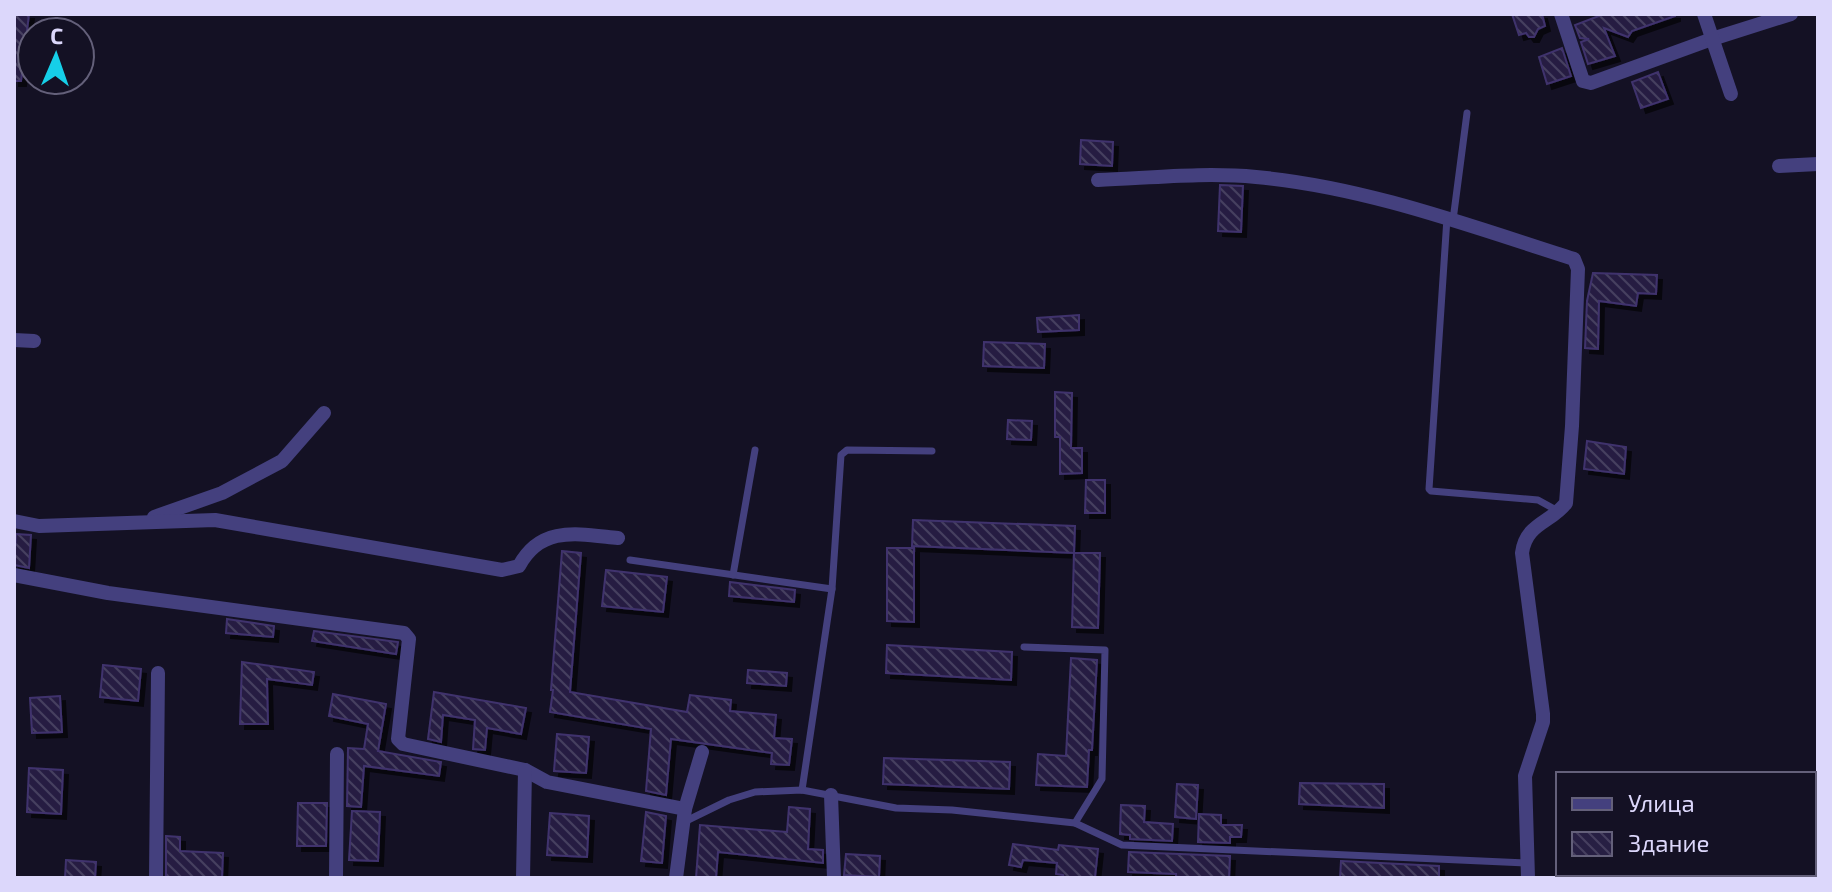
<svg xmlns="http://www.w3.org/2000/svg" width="1832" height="892" font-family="'Exo 2',sans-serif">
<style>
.building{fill:url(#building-back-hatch);stroke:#3f336d;stroke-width:2;filter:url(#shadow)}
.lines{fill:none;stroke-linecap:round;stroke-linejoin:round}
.lane{stroke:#44407e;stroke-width:7}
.street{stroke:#44407e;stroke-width:14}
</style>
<defs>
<pattern id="building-back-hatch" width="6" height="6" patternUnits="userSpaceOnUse" patternTransform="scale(2)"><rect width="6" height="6" fill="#271f43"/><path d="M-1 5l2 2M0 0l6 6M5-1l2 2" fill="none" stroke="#463f5f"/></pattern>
<filter id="shadow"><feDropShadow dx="5" dy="5" stdDeviation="0" flood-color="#0009"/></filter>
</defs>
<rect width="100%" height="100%" fill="#141124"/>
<!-- building -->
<g class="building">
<polygon points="14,14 29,14 21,81 14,81"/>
<polygon points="1512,14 1542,14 1545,26 1538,29 1534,37 1529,37 1526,33 1519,35"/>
<polygon points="1604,14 1675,14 1675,16 1632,31 1628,37 1604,28 1615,56 1588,64 1581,42 1589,39 1580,38 1575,25"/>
<polygon points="1562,48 1571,76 1547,84 1539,57"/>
<polygon points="1658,72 1668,99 1641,108 1632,82"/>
<polygon points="1081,140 1113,142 1112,166 1080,164"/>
<polygon points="1220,185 1243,186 1241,232 1218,231"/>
<polygon points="1593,273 1657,275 1656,294 1638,293 1636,306 1599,301 1598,349 1585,348 1587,301"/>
<polygon points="1079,315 1079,330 1038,332 1037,318"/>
<polygon points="984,342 1045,344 1044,368 983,366"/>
<polygon points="1055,392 1072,393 1071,448 1082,448 1082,473 1060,474 1060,437 1055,437"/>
<polygon points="1008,420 1032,421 1031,440 1007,439"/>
<polygon points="1587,441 1626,447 1624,474 1584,469"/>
<polygon points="1086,480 1105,480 1105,513 1085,513"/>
<polygon points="913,520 1075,526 1074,553 912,546"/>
<polygon points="16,534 31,535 29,568 14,565"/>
<polygon points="887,548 914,548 914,622 887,621"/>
<polygon points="562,551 581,553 570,692 687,712 690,695 731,700 730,711 776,715 774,738 792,739 789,765 771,764 772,753 671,739 666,795 646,791 651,729 550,712 553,690 551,690"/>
<polygon points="1074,553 1100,553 1098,628 1072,627"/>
<polygon points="606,570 667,577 663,612 602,606"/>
<polygon points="730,582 795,590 794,602 729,596"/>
<polygon points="227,619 274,626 273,637 226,633"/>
<polygon points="314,631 398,642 396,654 312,641"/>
<polygon points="887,645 1012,652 1011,680 886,673"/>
<polygon points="1071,658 1097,660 1092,750 1089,750 1087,787 1036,785 1038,754 1066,756"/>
<polygon points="242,662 314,672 312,685 267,679 268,724 240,724"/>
<polygon points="103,665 141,669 138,701 100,697"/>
<polygon points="748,670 787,673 786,686 747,683"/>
<polygon points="434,692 526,708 521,734 487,728 485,750 473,749 475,720 443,715 441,742 428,739"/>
<polygon points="333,694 386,704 378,751 441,762 439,776 364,766 361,807 347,806 348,748 364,749 368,724 329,716"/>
<polygon points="60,696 62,732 32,733 30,698"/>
<polygon points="557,734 589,737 586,773 554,771"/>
<polygon points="884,758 1010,762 1009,789 883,784"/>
<polygon points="29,768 63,770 61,814 27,812"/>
<polygon points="1300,783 1384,784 1384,808 1299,804"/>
<polygon points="1177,784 1198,785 1196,819 1175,817"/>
<polygon points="298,803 327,803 326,846 297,846"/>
<polygon points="1121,805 1145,806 1144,822 1173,824 1172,841 1130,839 1130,835 1120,834"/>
<polygon points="789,807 810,809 808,849 823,850 823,863 718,852 716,878 696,878 700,825 787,832"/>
<polygon points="352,811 380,812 378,861 349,860"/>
<polygon points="646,812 666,816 662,863 641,861"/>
<polygon points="550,813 589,816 587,857 547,855"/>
<polygon points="1199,814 1221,815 1221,825 1242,825 1241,837 1230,837 1230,843 1198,842"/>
<polygon points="166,836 180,837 180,851 223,853 222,878 166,878"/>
<polygon points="1013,844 1058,850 1059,845 1098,849 1095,877 1063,878 1063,875 1056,874 1057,863 1023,860 1021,867 1009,865"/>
<polygon points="1129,852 1230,856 1229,878 1176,878 1176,874 1128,872"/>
<polygon points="846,854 880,856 879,877 844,875"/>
<polygon points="66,860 96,862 95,878 65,878"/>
<polygon points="1341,861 1439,866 1439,878 1340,878"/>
</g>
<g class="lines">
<!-- lane -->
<g class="lane">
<polyline points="1447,218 1429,489 1431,491 1538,500 1558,511"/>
<polyline points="1453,220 1467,113"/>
<polyline points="630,560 832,589 802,790"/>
<polyline points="733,575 755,450"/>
<polyline points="832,589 841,455 847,450 932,451"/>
<polyline points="1024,647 1105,650 1102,779 1075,823"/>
<polyline points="684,822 729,800 755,792 802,790 896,808 952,810 1075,823 1122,845 1526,863"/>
</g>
<!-- street -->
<g class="street">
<polyline points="1561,14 1583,81 1591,83 1712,39 1791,14"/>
<polyline points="1704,14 1731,94"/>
<polyline points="1779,166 1818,164"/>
<path d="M 1098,180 C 1150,178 1204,172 1256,177 C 1366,187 1470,226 1574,259 L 1578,269 L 1572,426 L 1566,503 C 1551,523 1526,523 1522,553 L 1543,714 L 1543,722 L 1525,776 L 1528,878"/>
<polyline points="14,340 34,341"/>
<polyline points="154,517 222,493 282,461 324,413"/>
<path d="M 14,521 L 39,526 L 215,520 L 502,570 L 519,566 C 541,525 578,534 618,538"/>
<polyline points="14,575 108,593 404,633 409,639 398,739 403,744 525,770 547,782 685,809"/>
<polyline points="831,795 834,878"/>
<polyline points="156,878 158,673"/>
<polyline points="336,878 337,754"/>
<polyline points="523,878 525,770"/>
<polyline points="676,878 685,809 702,752"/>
</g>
</g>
<!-- border -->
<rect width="1832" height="892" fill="none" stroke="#dcd7fb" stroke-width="32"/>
<!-- legend -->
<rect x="1556" y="772" width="260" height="104" fill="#141124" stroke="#64607a" stroke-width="2"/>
<rect x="1572" y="798" width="40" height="12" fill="#44407e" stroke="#64607a" stroke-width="2"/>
<text x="1628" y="812" font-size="24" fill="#dcd7fb">Улица</text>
<rect x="1572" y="832" width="40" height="24" fill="url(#building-back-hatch)" stroke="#64607a" stroke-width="2"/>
<text x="1628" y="852" font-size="24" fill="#dcd7fb">Здание</text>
<!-- north arrow -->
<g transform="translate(56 56) rotate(2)"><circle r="38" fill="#141124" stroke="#64607a" stroke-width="2"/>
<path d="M0-6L14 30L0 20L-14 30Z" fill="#16cfe8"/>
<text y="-12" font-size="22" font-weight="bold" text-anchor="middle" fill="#dcd7fb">С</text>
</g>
</svg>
